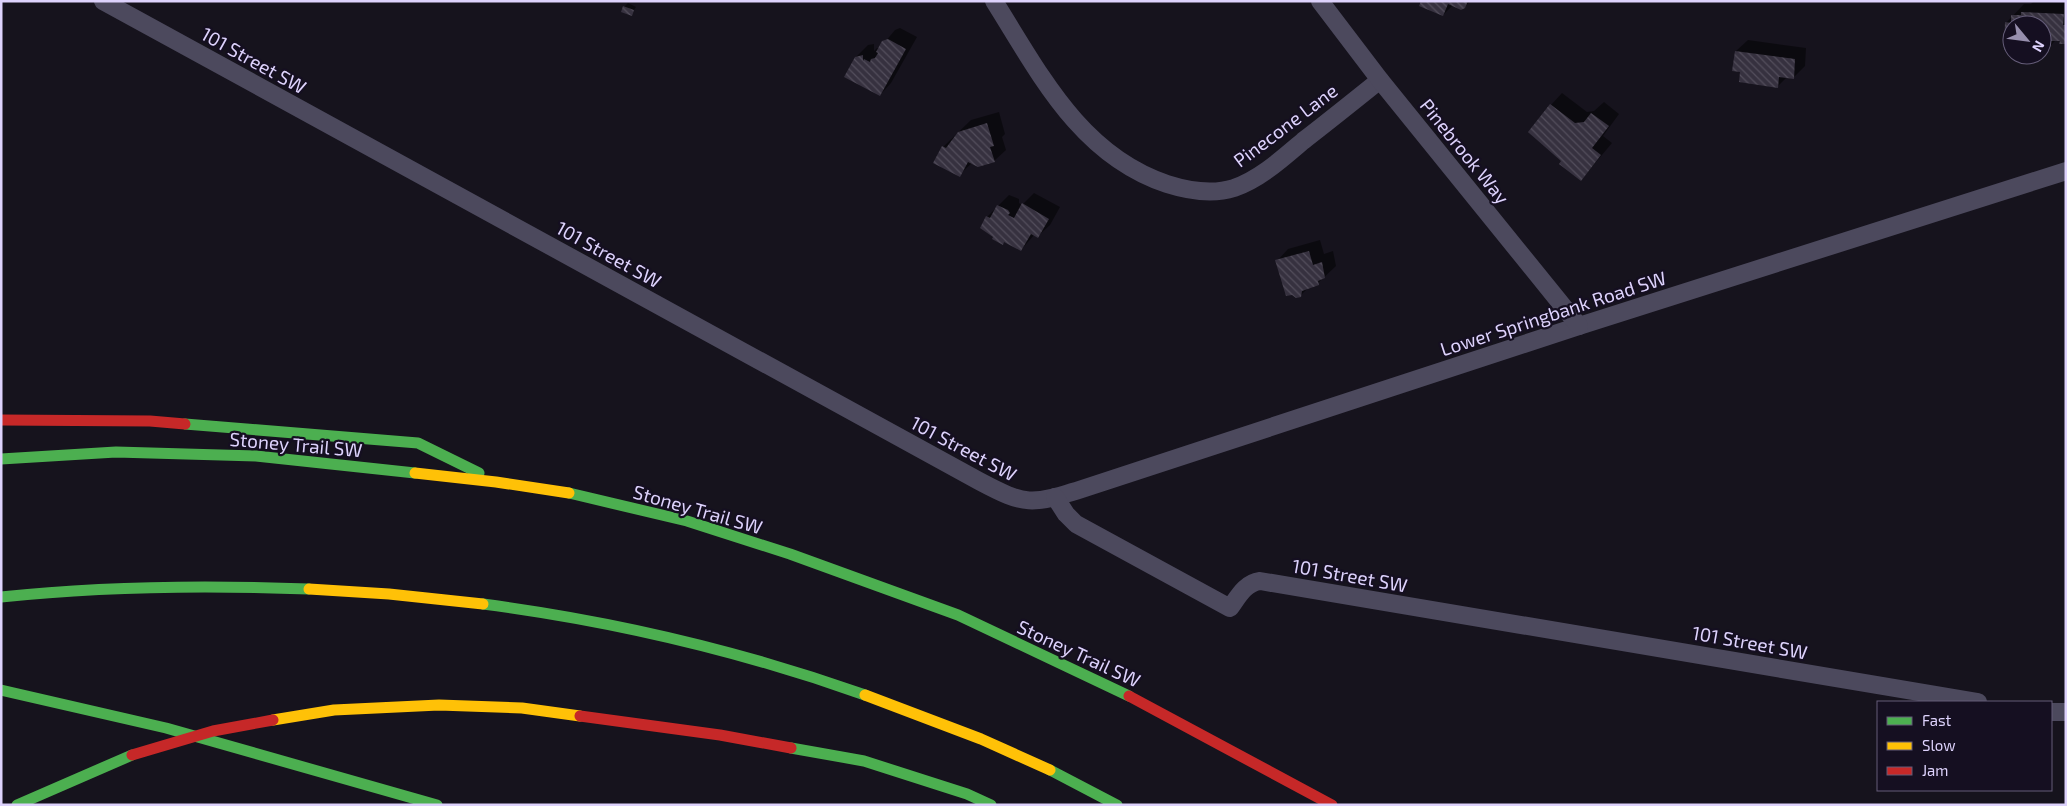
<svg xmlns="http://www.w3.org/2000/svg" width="2067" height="806" font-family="'Exo 2',sans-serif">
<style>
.shadow{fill:#0007}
.building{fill:url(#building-back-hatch)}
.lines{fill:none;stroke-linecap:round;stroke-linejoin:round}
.street{stroke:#4c495d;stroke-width:18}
.fast{stroke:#4caf50;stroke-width:11}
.slow{stroke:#ffc107;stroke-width:11}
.jam{stroke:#c62828;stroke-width:11}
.jam-bridge{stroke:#c62828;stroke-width:11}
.labels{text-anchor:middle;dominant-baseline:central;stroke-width:4.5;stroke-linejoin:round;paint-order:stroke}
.street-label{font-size:19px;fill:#ddd2fc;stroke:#150f21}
</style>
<defs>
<pattern id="building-back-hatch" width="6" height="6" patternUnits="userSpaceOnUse" patternTransform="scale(1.25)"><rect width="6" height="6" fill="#36313f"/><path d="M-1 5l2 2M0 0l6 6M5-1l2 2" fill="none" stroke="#534e5c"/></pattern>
</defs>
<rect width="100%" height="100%" fill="#16131d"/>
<!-- shadow -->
<g class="shadow">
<polygon points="1423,1 1470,1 1465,7 1453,5 1443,15"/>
<polygon points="2034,1 2066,3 2066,43 2061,40 2056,40 2051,45 2042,44 2042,25 2012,25 2012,49 2006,23 2024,4 2031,4"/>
<polygon points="628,3 636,7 631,14 624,7"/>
<polygon points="900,28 917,37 891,83 880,95 856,57 868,45 874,44 874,51 877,48 879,49 895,30"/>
<polygon points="1748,40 1806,48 1805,66 1793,78 1787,77 1778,86 1742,71 1736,51"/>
<polygon points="1562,93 1587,112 1594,111 1604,102 1619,114 1603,136 1612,143 1581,180 1563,161 1551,105"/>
<polygon points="999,112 1005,134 1002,137 1006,150 994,161 972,163 959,175 943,147 971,120"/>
<polygon points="1034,193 1060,207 1050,225 1038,236 1035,234 1021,250 995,236 987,217 1009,195 1019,199 1019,203 1022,205"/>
<polygon points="1320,240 1324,254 1333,251 1336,266 1318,283 1308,288 1300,296 1277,261 1288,249"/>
</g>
<!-- building -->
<g class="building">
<polygon points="1421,1 1468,1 1465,8 1461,10 1448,4 1443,16 1419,6"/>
<polygon points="623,6 634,10 632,16 621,12"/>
<polygon points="2021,12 2064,14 2063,25 2066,25 2066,44 2059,44 2060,41 2051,41 2051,46 2042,46 2042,25 2012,25 2012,50 2004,50 2005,22 2011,23 2011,15 2021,15"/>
<polygon points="888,39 906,49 880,96 844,77 855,57 863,55 863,61 864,59 870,62 871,59 875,58 878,53 876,52 882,41"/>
<polygon points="1735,51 1795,59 1794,79 1779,77 1778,88 1739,82 1740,72 1732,71"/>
<polygon points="1550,104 1575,123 1584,122 1591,113 1609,126 1592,148 1601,155 1581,181 1559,164 1561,161 1528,132"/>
<polygon points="987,123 994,146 990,147 995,162 978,167 968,162 960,177 933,163 942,146 946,148 958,132"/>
<polygon points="1022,203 1049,219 1038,238 1031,234 1021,251 1004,242 1003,245 992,239 993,237 980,228 986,216 990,218 997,205 1008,210 1010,213 1008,215 1014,218"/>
<polygon points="1309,251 1313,265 1322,262 1325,278 1318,281 1319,285 1302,291 1301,297 1296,298 1292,295 1286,296 1275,260"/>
</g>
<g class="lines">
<!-- street -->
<g class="street">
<path d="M 103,1 L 979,481 C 1026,506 1031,505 1082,489 L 1579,326 L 2066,171"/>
<path d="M 994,1 C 1040,74 1080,155 1167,184 C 1189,191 1212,195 1234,188 C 1260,179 1283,158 1303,141 C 1329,121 1355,100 1380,80"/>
<polyline points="1320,1 1380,80 1579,326"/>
<path d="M 1055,497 L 1066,514 L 1076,524 L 1230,608 C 1238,597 1245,583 1260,581 L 1978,702"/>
<polyline points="2051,712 2066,712"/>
</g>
<!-- fast -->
<g class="fast">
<polyline points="185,424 418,443 479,473"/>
<polyline points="1,459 116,452 256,456 415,473"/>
<polyline points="569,493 687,521 790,554 958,615 1129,696"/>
<path d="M 1,597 C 103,586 207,585 309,589"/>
<path d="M 483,604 C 613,621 741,651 865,695"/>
<polyline points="1,690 166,728 437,805"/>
<polyline points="791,748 864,761 967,794 991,805"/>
<polyline points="1050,770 1117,805"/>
<polyline points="17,805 132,755"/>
</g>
<!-- slow -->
<g class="slow">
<polyline points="415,473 496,482 569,493"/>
<polyline points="309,589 389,594 483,604"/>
<polyline points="865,695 981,739 1050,770"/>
<polyline points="273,720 334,710 439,705 522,708 580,716"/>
</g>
<!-- jam -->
<g class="jam">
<polyline points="1,420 150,421 185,424"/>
<polyline points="1129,696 1332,805"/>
<polyline points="580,716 720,735 791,748"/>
</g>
<!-- jam-bridge -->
<polyline class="jam-bridge" points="132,755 213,731 273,720"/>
</g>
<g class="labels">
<!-- street labels -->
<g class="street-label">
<text transform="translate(254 60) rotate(29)">101 Street SW</text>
<text transform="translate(1285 125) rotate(-37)">Pinecone Lane</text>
<text transform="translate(1465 151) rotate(51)">Pinebrook Way</text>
<text transform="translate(609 254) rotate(29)">101 Street SW</text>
<text transform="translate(1553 313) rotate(-18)">Lower Springbank Road SW</text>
<text transform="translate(296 444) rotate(5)">Stoney Trail SW</text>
<text transform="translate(964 448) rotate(28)">101 Street SW</text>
<text transform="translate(698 509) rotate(16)">Stoney Trail SW</text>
<text transform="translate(1350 575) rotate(10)">101 Street SW</text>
<text transform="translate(1750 642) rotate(10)">101 Street SW</text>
<text transform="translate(1079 653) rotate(25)">Stoney Trail SW</text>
</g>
</g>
<!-- border -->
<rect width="2067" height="806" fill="none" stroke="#ddd2fc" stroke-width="5"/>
<!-- legend -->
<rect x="1877" y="701" width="175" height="90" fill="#150f21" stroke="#655d79"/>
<rect x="1887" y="717" width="25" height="8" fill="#4caf50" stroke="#655d79"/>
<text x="1922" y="726" font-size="15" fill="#ddd2fc">Fast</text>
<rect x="1887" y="742" width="25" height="8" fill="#ffc107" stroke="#655d79"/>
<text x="1922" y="751" font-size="15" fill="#ddd2fc">Slow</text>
<rect x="1887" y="767" width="25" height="8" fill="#c62828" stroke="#655d79"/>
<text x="1922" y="776" font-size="15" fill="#ddd2fc">Jam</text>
<!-- north arrow -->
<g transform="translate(2027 40) rotate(119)"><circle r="24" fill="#150f21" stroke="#655d79"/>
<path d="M0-4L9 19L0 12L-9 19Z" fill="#978fae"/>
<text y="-8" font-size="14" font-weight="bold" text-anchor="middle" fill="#ddd2fc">N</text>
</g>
</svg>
